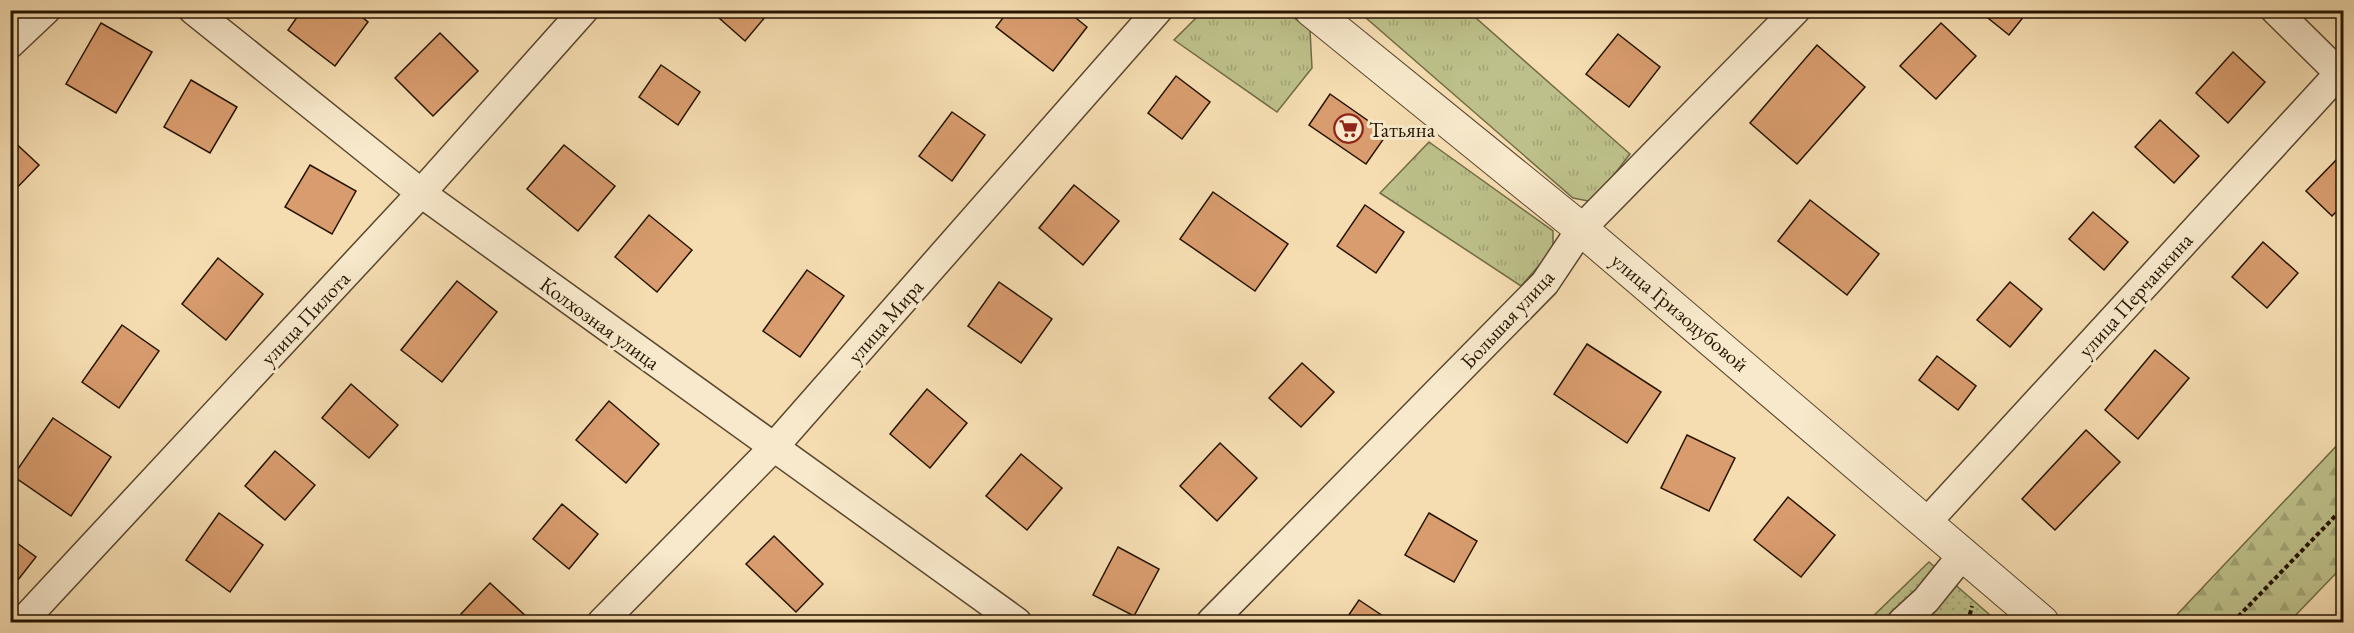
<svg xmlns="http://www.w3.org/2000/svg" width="2354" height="633" font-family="'EB Garamond',serif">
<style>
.grass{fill:url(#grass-tufts);stroke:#726a45;stroke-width:1.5}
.forest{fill:url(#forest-firs);stroke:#726a45;stroke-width:1.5}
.park{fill:url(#park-dots);stroke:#726a45;stroke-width:1.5}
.building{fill:#d89c6e;stroke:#261400;stroke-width:1.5}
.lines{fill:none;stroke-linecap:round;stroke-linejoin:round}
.minor-casing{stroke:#5a462c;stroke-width:31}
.tertiary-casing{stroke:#5a462c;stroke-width:35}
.path{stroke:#261400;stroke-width:4;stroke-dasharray:4.5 3;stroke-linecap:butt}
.minor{stroke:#f8e9cc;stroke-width:28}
.tertiary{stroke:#f8e9cc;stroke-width:33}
.labels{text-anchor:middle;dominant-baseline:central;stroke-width:6;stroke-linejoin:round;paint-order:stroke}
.poi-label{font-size:21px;fill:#261400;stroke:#f8e9cc;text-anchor:start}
.street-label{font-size:21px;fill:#261400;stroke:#f8e9cc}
</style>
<defs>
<pattern id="grass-tufts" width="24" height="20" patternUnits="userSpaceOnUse" patternTransform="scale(1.5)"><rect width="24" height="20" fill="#bdc08a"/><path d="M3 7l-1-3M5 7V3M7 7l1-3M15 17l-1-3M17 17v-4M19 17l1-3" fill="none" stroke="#a2a475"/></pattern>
<pattern id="forest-firs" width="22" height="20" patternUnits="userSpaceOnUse" patternTransform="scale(1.5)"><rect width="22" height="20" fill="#bdc08a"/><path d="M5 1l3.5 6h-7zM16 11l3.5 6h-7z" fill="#a2a475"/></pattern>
<pattern id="park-dots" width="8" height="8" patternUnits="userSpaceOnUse" patternTransform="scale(1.5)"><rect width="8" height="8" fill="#bdc08a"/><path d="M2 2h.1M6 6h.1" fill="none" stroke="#a2a475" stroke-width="1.8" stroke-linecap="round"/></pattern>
</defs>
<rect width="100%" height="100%" fill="#f5ddb1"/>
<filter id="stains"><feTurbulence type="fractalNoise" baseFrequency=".00333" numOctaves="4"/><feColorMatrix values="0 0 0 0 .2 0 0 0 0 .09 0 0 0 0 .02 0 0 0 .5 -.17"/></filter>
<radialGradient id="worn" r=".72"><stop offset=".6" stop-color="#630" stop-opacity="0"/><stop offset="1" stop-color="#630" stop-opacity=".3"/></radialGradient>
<!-- grass -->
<g class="grass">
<polygon points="1203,11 1285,11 1310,30 1312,68 1277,112 1174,40"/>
<polygon points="1358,11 1468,11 1630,154 1593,202 1573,198"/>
<polygon points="1429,142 1553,231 1553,249 1521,286 1380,193"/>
</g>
<!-- forest -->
<polygon class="forest" points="2343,439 2343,566 2289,622 2170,622"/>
<!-- park -->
<polygon class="park" points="1929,562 1998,622 1867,622"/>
<!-- building -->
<g class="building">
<polygon points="302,10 353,10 368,22 335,66 288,30"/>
<polygon points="710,10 771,10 745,41"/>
<polygon points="1009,10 1066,10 1087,27 1053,71 996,27"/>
<polygon points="1978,10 2029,10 2009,35"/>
<polygon points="101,23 152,52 116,113 66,84"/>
<polygon points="1941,23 1976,56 1936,99 1900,66"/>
<polygon points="440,33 478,71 433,116 395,78"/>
<polygon points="1618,34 1660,67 1629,107 1586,74"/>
<polygon points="1817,45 1865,87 1797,164 1750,123"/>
<polygon points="2233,52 2265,82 2228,123 2196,93"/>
<polygon points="661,65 700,92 678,125 639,97"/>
<polygon points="1176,76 1210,102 1182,139 1148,113"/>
<polygon points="191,80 237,107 210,153 164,127"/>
<polygon points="1330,94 1387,134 1366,164 1309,125"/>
<polygon points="952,112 985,135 952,181 919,156"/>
<polygon points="2160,120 2199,156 2174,183 2135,147"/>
<polygon points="10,138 39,165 10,195"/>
<polygon points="564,145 615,186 578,231 527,189"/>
<polygon points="2341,155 2344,157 2344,204 2332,216 2306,191"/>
<polygon points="310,165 356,191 332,234 285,207"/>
<polygon points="1074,185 1119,221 1083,265 1039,228"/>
<polygon points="1213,192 1288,244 1255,291 1180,239"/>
<polygon points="1810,200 1879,254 1847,295 1778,241"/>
<polygon points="1365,205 1404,232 1376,273 1337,246"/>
<polygon points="2093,212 2128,242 2104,270 2069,239"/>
<polygon points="649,215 692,250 657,292 615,257"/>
<polygon points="2263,242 2298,273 2267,308 2232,277"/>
<polygon points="218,258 263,294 226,340 182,304"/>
<polygon points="807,270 844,296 800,357 763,331"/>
<polygon points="457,281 497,312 442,382 401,350"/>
<polygon points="999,282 1052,319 1021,363 968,326"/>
<polygon points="2010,282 2042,309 2010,347 1977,320"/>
<polygon points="122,325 159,351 119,408 82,382"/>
<polygon points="1587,344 1661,392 1627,443 1554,394"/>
<polygon points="2155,350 2189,378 2138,439 2105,410"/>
<polygon points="1937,356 1976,386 1958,410 1919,380"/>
<polygon points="1302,363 1334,392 1301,427 1269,398"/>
<polygon points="351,384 398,425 369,458 322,418"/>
<polygon points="927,389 967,423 930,468 890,434"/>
<polygon points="609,401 659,444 626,483 576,440"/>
<polygon points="53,418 111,457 71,516 13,476"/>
<polygon points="2086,430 2120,462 2055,530 2022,499"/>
<polygon points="1687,435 1735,458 1709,511 1661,488"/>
<polygon points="1220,443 1257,478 1217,521 1180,486"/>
<polygon points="275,451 315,485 285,520 245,486"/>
<polygon points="1021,454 1062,488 1027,530 986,496"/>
<polygon points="1788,497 1835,535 1801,577 1754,540"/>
<polygon points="562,504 598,534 569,569 533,539"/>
<polygon points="219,513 263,545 230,592 186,560"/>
<polygon points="1429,513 1477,541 1454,582 1405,555"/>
<polygon points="774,536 823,584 796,612 746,564"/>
<polygon points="10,538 36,557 10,590"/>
<polygon points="1118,547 1159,569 1134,616 1093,595"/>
<polygon points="490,583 529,619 526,622 470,622 461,614"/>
<polygon points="1359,600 1392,622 1344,622"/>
</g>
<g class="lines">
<defs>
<g id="minor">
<polyline points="193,10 421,193 1017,622"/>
<polyline points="2275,10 2339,73"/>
<polyline points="10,44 46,10"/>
<polyline points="1927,522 2344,68"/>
<polyline points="22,622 421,193 584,10"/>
<polyline points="602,622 773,448 1158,10"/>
<polyline points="1211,622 1545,283 1581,229 1796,10"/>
<polyline points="1902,622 1926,600 1964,553"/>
</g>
<polyline id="tertiary" points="1311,10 1581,229 2042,622"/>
</defs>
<!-- minor casing -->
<use href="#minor" class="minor-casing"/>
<!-- tertiary casing -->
<use href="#tertiary" class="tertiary-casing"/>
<!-- path -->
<g class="path">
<polyline points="1968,622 1972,606"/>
<polyline points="2233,622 2344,507"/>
</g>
<!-- minor -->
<use href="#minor" class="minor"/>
<!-- tertiary -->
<use href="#tertiary" class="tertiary"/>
</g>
<!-- icons -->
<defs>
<symbol id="supermarket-ring" viewBox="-11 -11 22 22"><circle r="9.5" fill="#f8e9cc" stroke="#8f2418" stroke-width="1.5"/><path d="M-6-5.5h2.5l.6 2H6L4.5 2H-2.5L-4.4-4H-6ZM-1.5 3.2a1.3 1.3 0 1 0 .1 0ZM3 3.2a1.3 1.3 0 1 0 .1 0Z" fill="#8f2418"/></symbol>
</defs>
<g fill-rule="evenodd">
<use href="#supermarket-ring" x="1332" y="112" width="33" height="33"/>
</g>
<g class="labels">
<!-- poi labels -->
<g class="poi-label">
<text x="1369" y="129">Татьяна</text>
</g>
<!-- street labels -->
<g class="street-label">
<text transform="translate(2135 295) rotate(-48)">улица Перчанкина</text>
<text transform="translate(1680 312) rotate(40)">улица Гризодубовой</text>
<text transform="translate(305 318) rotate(-47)">улица Пилота</text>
<text transform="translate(1507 319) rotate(-47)">Большая улица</text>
<text transform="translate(885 321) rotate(-49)">улица Мира</text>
<text transform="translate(600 323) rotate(36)">Колхозная улица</text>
</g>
</g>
<!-- margin -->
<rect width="2354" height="633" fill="none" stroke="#f5ddb1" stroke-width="36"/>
<rect x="12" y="12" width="2330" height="609" fill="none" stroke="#261400" stroke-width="3"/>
<rect x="18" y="18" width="2318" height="597" fill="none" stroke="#261400" stroke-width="1.5"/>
<rect width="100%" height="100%" filter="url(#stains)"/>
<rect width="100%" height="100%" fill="url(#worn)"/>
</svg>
